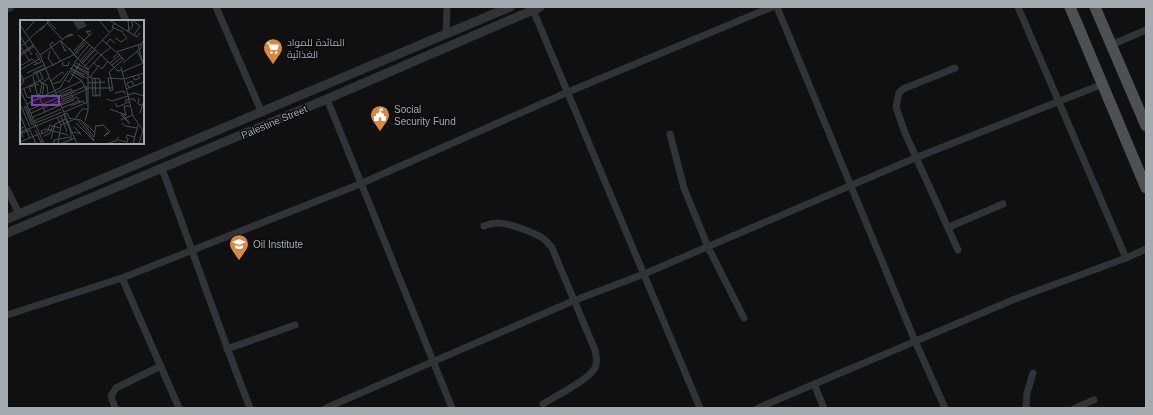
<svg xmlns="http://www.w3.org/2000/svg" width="1153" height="415" font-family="Arial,Cairo,sans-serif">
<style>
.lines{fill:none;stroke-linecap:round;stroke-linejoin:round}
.minor{stroke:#323336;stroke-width:7}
.tertiary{stroke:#323336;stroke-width:9}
.primary{stroke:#4e5154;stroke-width:11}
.labels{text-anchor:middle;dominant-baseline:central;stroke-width:3;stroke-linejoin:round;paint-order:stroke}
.poi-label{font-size:10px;fill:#a3aab0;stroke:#0b0b0c;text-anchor:start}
.street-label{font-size:10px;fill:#a3aab0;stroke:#0b0b0c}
.inset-road{fill:none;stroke:#4b4e51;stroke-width:1}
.view{fill:#813fbd;fill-opacity:0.15;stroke:#813fbd;stroke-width:2}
.inset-edge{fill:none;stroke:#a3aab0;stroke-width:2}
</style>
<rect width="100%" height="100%" fill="#101011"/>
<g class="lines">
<!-- minor -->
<g class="minor">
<polyline points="120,7 126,21"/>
<polyline points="216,7 262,113"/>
<polyline points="777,7 915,341 945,408"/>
<polyline points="1018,7 1126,258"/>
<polyline points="7,9 11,7"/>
<polyline points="533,10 700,408"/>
<polyline points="446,34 447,7"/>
<polyline points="1111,45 1146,30"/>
<polyline points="955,68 903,89 899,93 896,107 905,133 958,250"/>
<polyline points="327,99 452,408"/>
<polyline points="670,134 684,188 708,247 744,318"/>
<path d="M 162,169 C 192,248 219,329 250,408"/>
<polyline points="7,189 19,214"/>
<path d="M 484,226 C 488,225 492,223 496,223 C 507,222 532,232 541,237 C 546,240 549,244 552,248 L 595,350 C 596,356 598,362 595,368 C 587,381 557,395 543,404"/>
<polyline points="949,227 1003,204"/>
<polyline points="122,278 179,408"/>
<polyline points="7,315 122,278 360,184 568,92 772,7"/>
<polyline points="227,349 295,325"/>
<polyline points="814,384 824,408"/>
<polyline points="115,408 111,396 116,388 161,366"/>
<polyline points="326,408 573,301 644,274 915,158 1103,84"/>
<polyline points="758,408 1015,299 1126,258 1146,249"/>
<polyline points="1026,408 1027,393 1033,373"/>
<polyline points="1075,408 1094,400"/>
</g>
<!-- tertiary -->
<g class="tertiary">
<polyline points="7,219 510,7"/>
<polyline points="7,233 327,99 540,7"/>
</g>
<!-- primary -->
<g class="primary">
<polyline points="1070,7 1146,188"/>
<polyline points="1095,7 1146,126"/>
</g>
</g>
<!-- icons -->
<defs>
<symbol id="supermarket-pin" viewBox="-11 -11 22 30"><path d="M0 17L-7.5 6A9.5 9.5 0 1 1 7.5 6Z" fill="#d98840" stroke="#0b0b0c"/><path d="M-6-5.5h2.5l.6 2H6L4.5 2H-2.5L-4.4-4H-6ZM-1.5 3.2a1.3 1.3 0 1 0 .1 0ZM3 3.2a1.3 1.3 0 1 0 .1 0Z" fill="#fff"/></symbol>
<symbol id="civic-pin" viewBox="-11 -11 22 30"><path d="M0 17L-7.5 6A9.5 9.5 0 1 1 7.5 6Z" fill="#d98840" stroke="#0b0b0c"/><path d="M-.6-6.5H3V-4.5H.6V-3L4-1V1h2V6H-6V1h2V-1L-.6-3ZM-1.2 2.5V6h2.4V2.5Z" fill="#fff"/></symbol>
<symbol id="school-pin" viewBox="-11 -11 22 30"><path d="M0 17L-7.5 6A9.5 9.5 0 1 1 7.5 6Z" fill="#d98840" stroke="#0b0b0c"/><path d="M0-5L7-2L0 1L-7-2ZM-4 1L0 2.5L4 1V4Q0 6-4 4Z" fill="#fff"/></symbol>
</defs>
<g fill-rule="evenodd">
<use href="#supermarket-pin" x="262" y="37" width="22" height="30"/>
<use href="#civic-pin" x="369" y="104" width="22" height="30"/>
<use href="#school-pin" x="228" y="233" width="22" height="30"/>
</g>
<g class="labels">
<!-- poi labels -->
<g class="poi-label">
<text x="287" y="42">المائدة للمواد<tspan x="287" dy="12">الغذائية</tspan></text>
<text x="394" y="109">Social<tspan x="394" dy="12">Security Fund</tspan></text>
<text x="253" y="244">Oil Institute</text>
</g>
<!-- street labels -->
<g class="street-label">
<text transform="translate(274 122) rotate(-23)">Palestine Street</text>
</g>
</g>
<!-- overview -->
<g transform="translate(20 20)">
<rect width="124" height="124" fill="#101011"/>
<path d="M 52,0 L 63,0 L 67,6 L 58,10 Z" fill="#2d363a"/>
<path class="inset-road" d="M 79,0 L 89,12M 89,0 L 117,17 L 120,13M 108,0 L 109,12M 112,0 L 120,6 L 114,15M 27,1 L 36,9M 27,3 L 42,19M 95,3 L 92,7 L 103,12M 0,5 L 20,35 L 57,124M 19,9 L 21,10 L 30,0M 70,10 L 70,12 L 66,11 L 70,16M 6,11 L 15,0M 107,11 L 113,6 L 111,0M 58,15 L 64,20 L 72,13M 0,16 L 12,35M 10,18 L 25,5M 95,18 L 101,22 L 107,18 L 103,13M 40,20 L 68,49 L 81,35 L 98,51 L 101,50M 82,20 L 96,32 L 121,24 L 124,20M 41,22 L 45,31 L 47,30M 34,24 L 32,22 L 30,25 L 41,42M 86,24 L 90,19 L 95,23M 0,26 L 9,40M 0,27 L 10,19M 49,28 L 58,39M 74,29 L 94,8M 30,31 L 28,38 L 34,46M 54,31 L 64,20 L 81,35 L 91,27M 117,31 L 124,45M 16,33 L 21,42 L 14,45 L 17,42M 55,33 L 64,22M 0,34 L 13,25M 56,34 L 66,23M 20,35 L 50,14 L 53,15 L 46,17M 0,36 L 14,26M 58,38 L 69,25M 93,38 L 98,33 L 103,39M 60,41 L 72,27M 43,42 L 42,45 L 48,46 L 49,42M 56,43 L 67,49M 61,43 L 73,30M 90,43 L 100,35M 103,43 L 121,28 L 121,24M 62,44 L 75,30M 54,45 L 69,53M 78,45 L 82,49 L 88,41M 92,45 L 102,37M 0,46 L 12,39 L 15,42M 54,46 L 69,55M 65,46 L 77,33M 101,47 L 113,96 L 124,112M 50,48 L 68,59M 50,48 L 65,55M 68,49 L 68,69M 0,50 L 19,39M 51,51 L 64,58M 16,52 L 20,62 L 27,65 L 28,74M 102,52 L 123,43 L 118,25M 0,53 L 4,61 L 0,67M 7,53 L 24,45M 13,53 L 25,48M 50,53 L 62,61M 13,56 L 18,78M 69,57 L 72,58 L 73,76 L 80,75M 70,57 L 78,47 L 74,43M 113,57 L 115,60 L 120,58 L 118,55M 72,58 L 80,59 L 80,77M 75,58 L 76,77M 91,58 L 89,52 L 104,39M 104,59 L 124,53M 46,60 L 49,62 L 60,43M 0,61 L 55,34M 31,61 L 42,52 L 44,54M 68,63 L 85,62M 32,64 L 40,62 L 48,51M 109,68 L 107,63 L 110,62 L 112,61 L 114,66M 0,69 L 24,124M 4,69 L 7,77 L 11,78M 106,69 L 124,62M 1,70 L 23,59 L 20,52M 66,70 L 67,82M 55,71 L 66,66 L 67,69M 90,71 L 88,58 L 103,59M 90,71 L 93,70 L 91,58M 11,72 L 9,67 L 19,64M 36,73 L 62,61 L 66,70M 95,73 L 104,71 L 105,74M 40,74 L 42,79 L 52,75M 40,74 L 51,69 L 52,71M 17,75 L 20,74 L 22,63 L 29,58M 107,75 L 114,73 L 124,76M 41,76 L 55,70M 52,76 L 69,68 L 92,68M 22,77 L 24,64M 41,77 L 55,72M 119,78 L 118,84 L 124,86M 20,79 L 25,92M 87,79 L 92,81 L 108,76M 11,81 L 35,74M 40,82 L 54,76M 106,82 L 106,80 L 109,79 L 114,79 L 116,82M 95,83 L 97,87 L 109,82M 7,84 L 40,68 L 57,39M 40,84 L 57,77 L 60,82M 41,85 L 54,80M 1,86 L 10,107M 4,86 L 12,105M 6,86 L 14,106M 51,86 L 63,81 L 64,83M 42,88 L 59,81M 90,89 L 106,95M 9,90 L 37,78M 44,92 L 68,82M 11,93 L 39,81M 120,93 L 124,80M 45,94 L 47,93 L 50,99 L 53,98M 102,94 L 110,104M 0,95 L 10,118M 44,95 L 51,113 L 51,120M 101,95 L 110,104M 41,96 L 47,112M 106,96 L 104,86 L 110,86M 13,97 L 41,85M 37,97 L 41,105 L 38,124M 28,98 L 42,92M 54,100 L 62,89 L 68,89M 58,100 L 74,120M 101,100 L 113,95M 14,101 L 41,89M 65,101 L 68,90 L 68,69M 64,102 L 75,113M 15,103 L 28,98M 56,103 L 74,121M 102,103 L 105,106 L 117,108M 41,105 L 55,99 L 61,100 L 74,117M 16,106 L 45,94M 76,106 L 83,105 L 90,112M 54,107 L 61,114 L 54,112M 15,110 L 22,124M 0,112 L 16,106M 88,112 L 84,116 L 90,112M 0,114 L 10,110 L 16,124M 21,114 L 28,111 L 30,105 L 40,108M 22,114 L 21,111 L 26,109 L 48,115M 24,116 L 30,113 L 33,106M 3,117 L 0,109 L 4,107M 74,117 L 76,105M 31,119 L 35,104 L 46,99M 106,119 L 107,115 L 115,117M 98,120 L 107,122 L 108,118M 0,122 L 19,114M 34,124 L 34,120 L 50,117M 40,124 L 55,118M 87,124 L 97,120 L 98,117M 113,124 L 118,105M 119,124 L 123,110"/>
<path class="view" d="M 12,76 L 39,76 L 39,85 L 12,85 Z"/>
<rect width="124" height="124" class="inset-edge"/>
</g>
<!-- border -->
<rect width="1153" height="415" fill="none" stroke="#a3aab0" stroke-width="16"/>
</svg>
